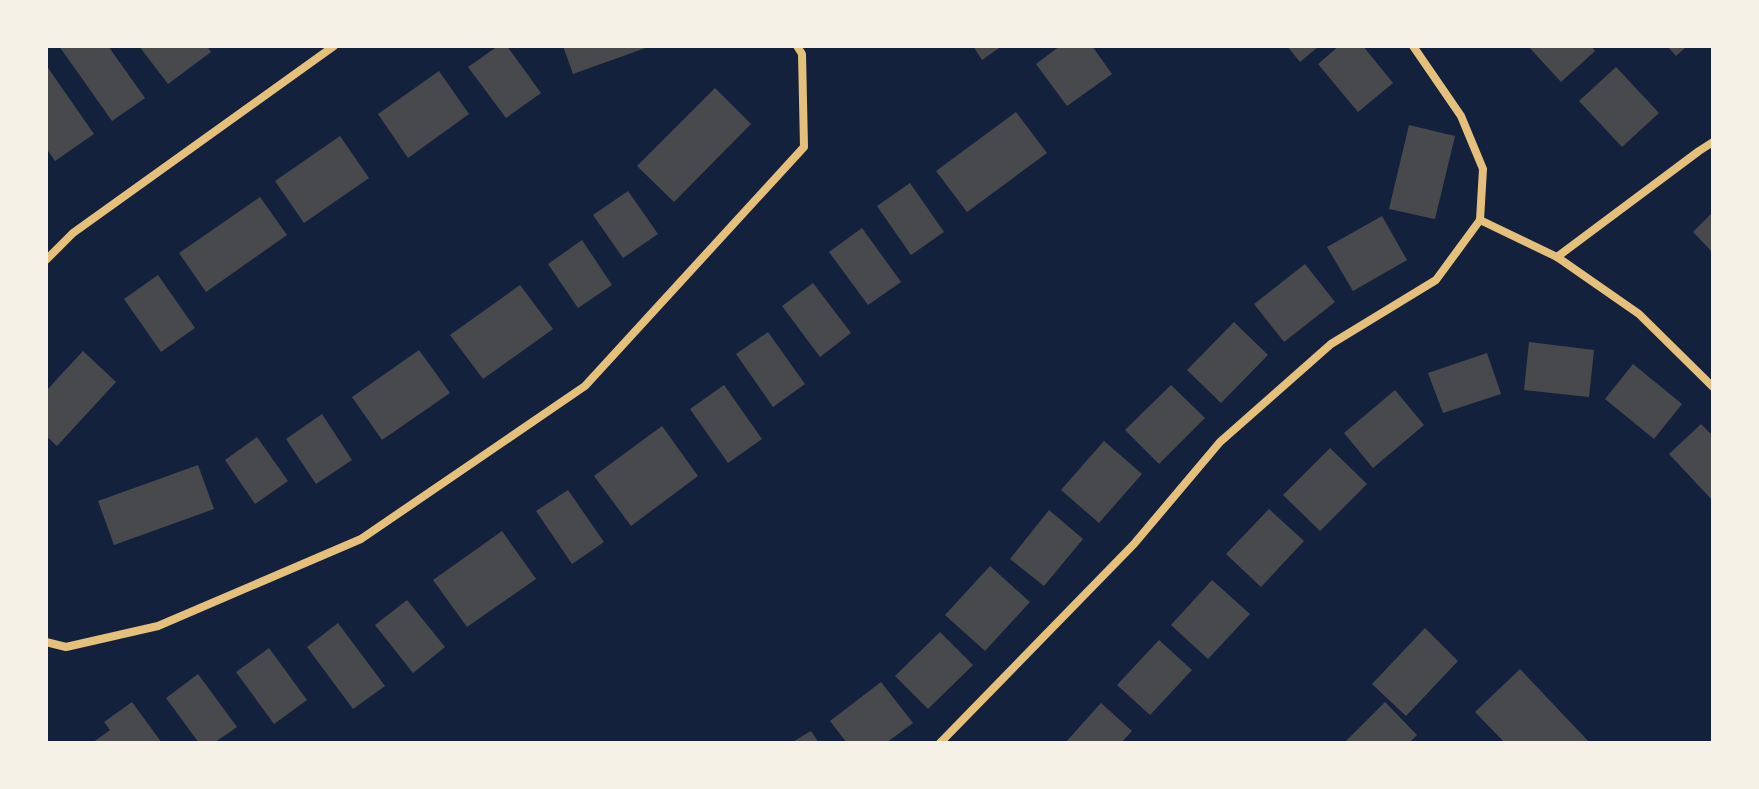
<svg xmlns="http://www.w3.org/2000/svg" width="1759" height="789" font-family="'Alegreya Sans',sans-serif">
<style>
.building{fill:#48494c}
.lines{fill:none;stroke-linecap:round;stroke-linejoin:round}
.minor{stroke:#e5c07b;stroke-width:8}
</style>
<rect width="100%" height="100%" fill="#14213d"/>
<!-- building -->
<g class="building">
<polygon points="59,46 108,46 145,98 112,121"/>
<polygon points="139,46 207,46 211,52 168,84"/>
<polygon points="498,46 507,46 541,93 506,118 468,67"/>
<polygon points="563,46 651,46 573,74"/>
<polygon points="973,46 1002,46 982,60"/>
<polygon points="1060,46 1092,46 1112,74 1067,106 1036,64"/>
<polygon points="1287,46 1319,46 1300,62"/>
<polygon points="1339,46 1363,46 1393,83 1358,112 1318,64"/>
<polygon points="1528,46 1591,46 1595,51 1561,82"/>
<polygon points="1667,46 1687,46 1676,56"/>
<polygon points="46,65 94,134 55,161 46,148"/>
<polygon points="1616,67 1659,113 1622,147 1579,101"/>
<polygon points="439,71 469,114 408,158 378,114"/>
<polygon points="715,88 751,124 674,202 637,166"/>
<polygon points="1016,112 1047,153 967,212 936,171"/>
<polygon points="1409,125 1455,136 1435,219 1389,209"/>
<polygon points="340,136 369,178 304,223 275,181"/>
<polygon points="910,183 944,232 911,255 877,206"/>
<polygon points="628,191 658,234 623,258 593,215"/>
<polygon points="260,197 287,235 206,292 179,253"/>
<polygon points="1713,212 1713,253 1693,232"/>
<polygon points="1382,216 1407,260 1353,291 1327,247"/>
<polygon points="862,228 901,282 868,305 829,252"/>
<polygon points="582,240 612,285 578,308 548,264"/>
<polygon points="1305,264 1335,302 1284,342 1254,304"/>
<polygon points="158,275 195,328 161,352 124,299"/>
<polygon points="813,283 851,333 820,357 782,306"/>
<polygon points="520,285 553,329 483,379 450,335"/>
<polygon points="1234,322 1268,355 1221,403 1187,370"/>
<polygon points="768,332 805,384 773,407 736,354"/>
<polygon points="1529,342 1594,350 1589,397 1524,390"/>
<polygon points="419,350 450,393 382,440 352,397"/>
<polygon points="83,351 116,382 57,446 46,436 46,391"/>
<polygon points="1487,353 1501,394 1443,413 1428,373"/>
<polygon points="1633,364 1682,404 1654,439 1605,399"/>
<polygon points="724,385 762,439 728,463 690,409"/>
<polygon points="1171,385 1205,418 1159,464 1125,430"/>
<polygon points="1395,390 1424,425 1373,468 1344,433"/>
<polygon points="322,414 352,460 316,484 286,439"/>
<polygon points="1701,424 1713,436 1713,501 1669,454"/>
<polygon points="662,426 698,476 631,526 594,476"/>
<polygon points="257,437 288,481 255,504 225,460"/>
<polygon points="1104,441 1142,474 1099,523 1061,490"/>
<polygon points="1330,448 1367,484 1320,531 1283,495"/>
<polygon points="198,465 214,509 114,545 98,501"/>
<polygon points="568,490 604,542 572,564 536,511"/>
<polygon points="1269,509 1304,541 1261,587 1226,554"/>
<polygon points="1049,510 1083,539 1044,586 1010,559"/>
<polygon points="502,531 536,579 467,627 433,580"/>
<polygon points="990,566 1030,602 985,651 945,615"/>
<polygon points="1212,580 1250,614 1208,659 1171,625"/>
<polygon points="407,600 445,647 413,673 375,625"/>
<polygon points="338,623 385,686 353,709 307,647"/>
<polygon points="1425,628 1458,661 1406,716 1372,684"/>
<polygon points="940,632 973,665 928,709 895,676"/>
<polygon points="1159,640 1192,670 1150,715 1117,685"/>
<polygon points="269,648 307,700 274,724 236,672"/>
<polygon points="1520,669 1573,725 1590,743 1505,743 1475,712"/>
<polygon points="198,674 237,727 214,743 199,743 166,698"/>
<polygon points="881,682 913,723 886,743 847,743 830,721"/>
<polygon points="132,702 162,743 92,743 110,730 104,722"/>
<polygon points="1385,702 1417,735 1409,743 1344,743"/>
<polygon points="1101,703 1132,731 1121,743 1065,743"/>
<polygon points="811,731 819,743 791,743"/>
</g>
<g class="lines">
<!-- minor -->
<g class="minor">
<polyline points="1413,46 1461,116 1483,169 1480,220"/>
<polyline points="1480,220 1557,257 1639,314 1713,387"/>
<polyline points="1557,257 1699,151 1713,142"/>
<polyline points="46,260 73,233 334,46"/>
<polyline points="46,642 66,647 158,626 361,539 585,386 804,147 802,54 797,46"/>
<polyline points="940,743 1134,544 1220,442 1331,344 1436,280 1480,220"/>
</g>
</g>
<!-- border -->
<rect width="1759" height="789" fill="none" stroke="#f6f1e7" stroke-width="96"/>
</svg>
